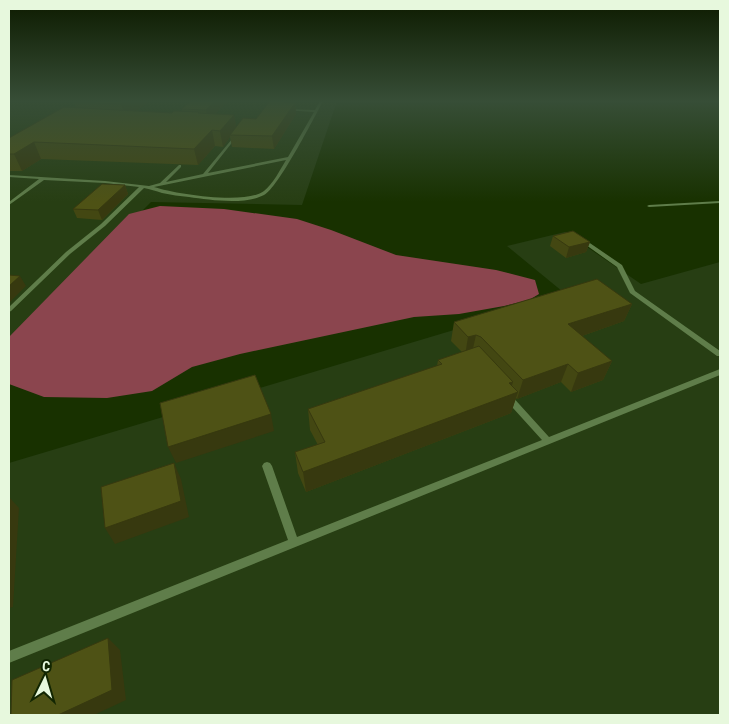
<svg xmlns="http://www.w3.org/2000/svg" width="729" height="724" font-family="'Roboto Condensed',sans-serif">
<style>
.built{fill:#273e13}
.forest{fill:#8b454e}
.lines{fill:none;stroke-linecap:round;stroke-linejoin:round}
.lane{fill:#5f7d4a;fill-rule:evenodd}
.wall{fill:#434712}
.shaded-wall{fill:#37390f}
.building{fill:#4e5215;stroke:#37390f}
</style>
<rect width="100%" height="100%" fill="#183100"/>
<!-- built -->
<g class="built">
<polygon points="9,101 337,101 302,205 151,202 9,345"/>
<polygon points="565,232 641,284 720,262 720,715 9,715 9,463 568,296 507,246"/>
</g>
<!-- forest -->
<polygon class="forest" points="160,206 224,209 297,219 331,230 396,255 496,270 535,280 539,294 529,300 504,306 459,314 414,317 240,354 192,367 152,391 107,398 44,397 9,384 9,337 129,214"/>
<g class="lines">
<!-- lane -->
<g class="lane">
<path d="M 320,101 L 323,101 C 314,118 278,188 264,195 C 245,205 210,200 189,197 C 180,196 171,195 162,193 C 156,191 150,189 144,188 L 105,226 L 70,254 L 11,311 L 9,312 L 9,307 L 66,252 L 101,224 L 139,187 L 105,183 L 44,180 L 9,205 L 9,202 L 39,179 L 9,177 L 9,175 L 105,181 L 149,186 L 160,183 L 179,165 L 181,165 L 181,167 L 166,182 L 203,174 L 237,133 L 238,135 L 208,173 L 288,157 L 314,112 L 283,110 L 285,109 L 315,110 ZM 286,160 C 280,170 273,184 264,191 C 246,205 175,194 154,187 Z"/>
<polygon points="720,201 720,203 649,207 647,206 649,205"/>
<polygon points="581,237 622,265 635,291 720,351 720,356 717,356 630,293 617,267 579,240 578,239"/>
<polygon points="720,369 720,375 9,663 9,651 288,540 262,466 264,463 267,462 270,463 272,466 297,537 542,440 504,398 503,396 504,394 510,394 549,437"/>
</g>
</g>
<!-- wall -->
<g class="wall">
<polygon points="150,101 136,111 172,113 182,111 182,109 191,101 228,101 215,114 234,115 236,127 256,119 275,101 296,101 295,103 296,114 274,149 232,147 230,137 223,147 215,146 198,165 41,159 22,171 9,171 9,138 76,108 74,102"/>
<polygon points="125,185 128,194 102,220 77,218 73,209"/>
<polygon points="553,236 590,242 586,252 566,258 550,246"/>
<polygon points="632,304 624,321 582,336 612,361 603,380 571,392 561,382 517,399 516,398 511,413 306,492 298,473 295,452 318,445 310,430 308,409 437,366 438,360 462,352 451,341 454,322"/>
</g>
<!-- shaded-wall -->
<g class="shaded-wall">
<polygon points="126,101 150,101 126,118 121,104"/>
<polygon points="215,101 228,101 208,121 206,110"/>
<polygon points="291,101 296,101 292,107"/>
<polygon points="295,103 296,114 274,149 272,136"/>
<polygon points="234,115 237,130 230,135 230,137 223,147 220,131"/>
<polygon points="212,130 215,146 198,165 194,149"/>
<polygon points="34,142 41,159 22,171 14,154"/>
<polygon points="125,185 128,194 102,220 98,210"/>
<polygon points="590,242 586,252 566,258 569,247"/>
<polygon points="20,276 26,286 9,303 9,286"/>
<polygon points="632,304 624,321 562,343 568,324"/>
<polygon points="476,335 472,353 465,356 468,337"/>
<polygon points="612,361 603,380 571,392 578,373"/>
<polygon points="568,364 561,382 517,399 523,380"/>
<polygon points="513,382 509,395 518,392 511,413 306,492 303,472"/>
<polygon points="271,414 274,431 176,463 168,447"/>
<polygon points="174,463 181,479 189,517 115,544 105,528"/>
<polygon points="9,497 19,508 13,607 9,608"/>
<polygon points="108,638 120,650 126,700 94,715 58,715"/>
</g>
<!-- building -->
<g class="building">
<polygon points="77,101 126,101 121,104 74,102"/>
<polygon points="191,101 215,101 206,110 182,109"/>
<polygon points="270,101 295,103 272,136 230,135 243,118 256,119"/>
<polygon points="64,107 172,113 174,111 199,112 198,113 234,115 220,131 212,130 194,149 34,142 14,154 9,154 9,138"/>
<polygon points="102,184 125,185 98,210 73,209"/>
<polygon points="573,231 590,242 569,247 553,236"/>
<polygon points="9,275 20,276 9,286"/>
<polygon points="597,279 632,304 568,324 612,361 578,373 568,364 523,380 481,337 476,335 468,337 454,322"/>
<polygon points="479,346 513,382 509,383 518,392 303,472 295,452 325,442 308,409 442,364 438,360"/>
<polygon points="255,375 271,414 168,447 160,403"/>
<polygon points="174,463 181,501 105,528 101,487"/>
<polygon points="108,638 112,690 58,715 11,715 12,680"/>
</g>
<!-- sky -->
<linearGradient id="sky" x2="0" y2="1"><stop stop-color="#0d1b00"/><stop offset="0.5" stop-color="#374e37"/><stop offset="1" stop-color="#374e37" stop-opacity="0"/></linearGradient>
<rect width="729" height="202" fill="url(#sky)"/>
<!-- border -->
<rect width="729" height="724" fill="none" stroke="#e7f8dd" stroke-width="20"/>
<!-- north arrow -->
<g transform="translate(45 679) rotate(5)" stroke="#122602" stroke-width="4" paint-order="stroke">
<path d="M0-4L9 19L0 12L-9 19Z" fill="#e7f8dd"/>
<text y="-8" font-size="14" font-weight="bold" text-anchor="middle" fill="#e7f8dd">С</text>
</g>
</svg>
